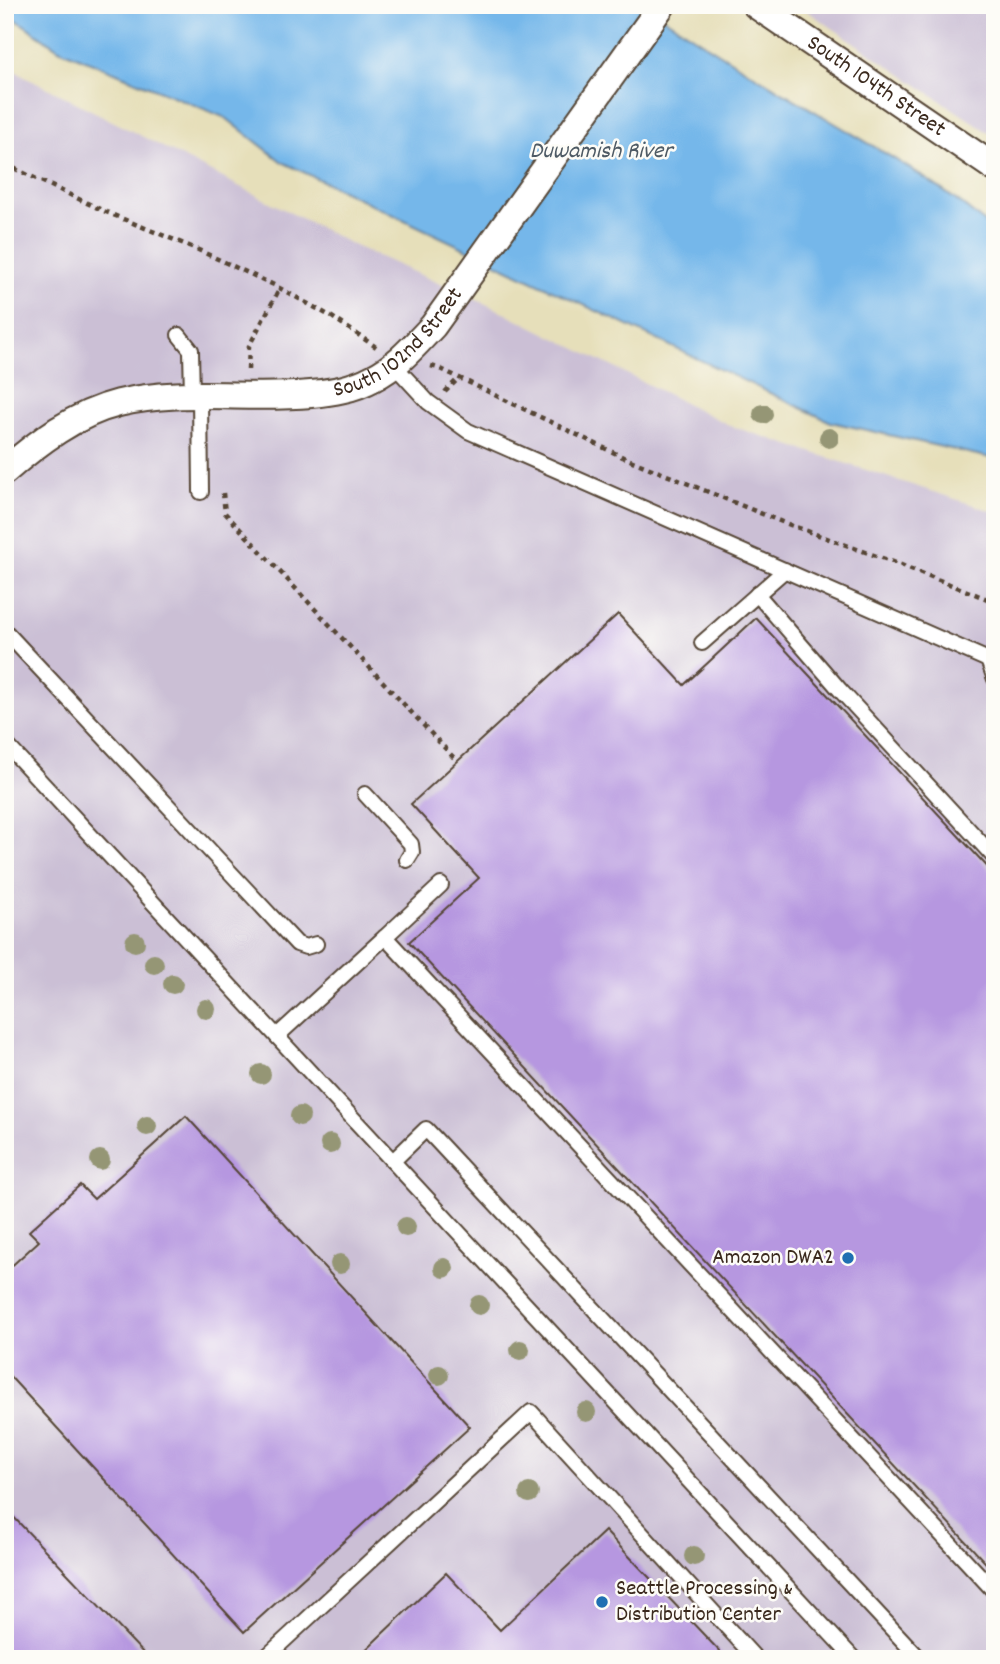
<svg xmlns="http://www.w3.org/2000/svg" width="1000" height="1664" font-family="Dekko,sans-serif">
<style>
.industrial{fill:#cbbfd5}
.water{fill:#75b7ea;stroke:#587084;stroke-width:2}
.building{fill:#b697e0}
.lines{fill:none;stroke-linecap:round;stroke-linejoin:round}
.lane-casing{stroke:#554535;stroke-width:18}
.street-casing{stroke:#554535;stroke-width:30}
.path{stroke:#554535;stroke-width:4.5;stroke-dasharray:5 5;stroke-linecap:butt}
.lane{stroke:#fff;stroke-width:14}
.street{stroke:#fff;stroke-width:26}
.tree{fill:#959675}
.poi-dot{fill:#1f6fb2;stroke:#fdfcf7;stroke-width:2.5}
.labels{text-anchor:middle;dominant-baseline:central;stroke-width:5;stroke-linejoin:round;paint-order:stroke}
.street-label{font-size:23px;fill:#3b2a1e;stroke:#fdfcf7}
.poi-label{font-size:23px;fill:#3b2a1e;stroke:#fdfcf7;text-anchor:end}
.water-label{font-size:24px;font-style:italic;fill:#4f5b65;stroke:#fdfcf7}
</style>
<rect width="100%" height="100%" fill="#fdfcf7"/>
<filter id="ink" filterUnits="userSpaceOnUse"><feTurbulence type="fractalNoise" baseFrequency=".0143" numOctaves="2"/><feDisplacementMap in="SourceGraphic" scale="14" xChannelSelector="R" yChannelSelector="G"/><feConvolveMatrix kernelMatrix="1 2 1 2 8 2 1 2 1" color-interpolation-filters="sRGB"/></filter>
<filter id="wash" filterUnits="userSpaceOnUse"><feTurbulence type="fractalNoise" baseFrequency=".00686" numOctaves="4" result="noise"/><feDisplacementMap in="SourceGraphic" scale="28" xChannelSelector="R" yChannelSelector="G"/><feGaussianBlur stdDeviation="1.57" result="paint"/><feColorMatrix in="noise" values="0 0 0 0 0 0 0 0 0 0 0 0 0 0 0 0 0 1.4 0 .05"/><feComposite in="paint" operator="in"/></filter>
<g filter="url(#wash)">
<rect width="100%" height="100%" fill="#e6dfba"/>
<!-- industrial -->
<g class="industrial">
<polygon points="798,5 995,5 995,137"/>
<polygon points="5,66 357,247 497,309 731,426 995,512 995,1659 5,1659"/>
</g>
<!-- water -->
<path class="water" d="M 5,5 L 645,5 C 706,46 768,84 831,121 C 888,155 946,187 995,232 L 995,459 L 831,422 L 282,162 L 226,118 L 59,49 L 5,12 Z"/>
<g id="blocks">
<!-- building -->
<g class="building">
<polygon points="618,614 684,685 756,618 995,875 995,1573 409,942 479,878 411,804"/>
<polygon points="186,1116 470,1427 244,1632 5,1371 5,1272 39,1241 29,1231 80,1185 94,1199"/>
<polygon points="5,1508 149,1659 5,1659"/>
<polygon points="605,1531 727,1659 356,1659 446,1573 500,1630"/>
</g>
</g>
</g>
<g filter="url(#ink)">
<use href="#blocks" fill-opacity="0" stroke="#554535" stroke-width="2"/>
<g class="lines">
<defs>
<g id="lane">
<polyline points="179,335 191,350 192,396"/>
<polyline points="393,364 428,402 468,431 995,663"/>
<polyline points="200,396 201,492"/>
<polyline points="757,594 840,690 995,858"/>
<polyline points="5,631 297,944 306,947 316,944"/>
<polyline points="702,643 785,570"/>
<polyline points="988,660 995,679"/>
<polyline points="5,743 854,1659"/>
<polyline points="365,794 411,844 412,852 407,860"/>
<polyline points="385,937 441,885"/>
<polyline points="277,1036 385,937 995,1592"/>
<polyline points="393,1161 426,1129 920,1659"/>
<polyline points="264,1659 531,1412 756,1659"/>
</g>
<g id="street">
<path id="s1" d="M 756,5 L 995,168"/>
<path id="s2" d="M 5,471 C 38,442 75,414 119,403 C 181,388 247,400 311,394 C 332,392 353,389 373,378 C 397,366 414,346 433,326 L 662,5"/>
</g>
</defs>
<!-- lane casing -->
<use href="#lane" class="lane-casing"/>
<!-- street casing -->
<use href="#street" class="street-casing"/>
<!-- path -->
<g class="path">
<polyline points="5,164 106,212 194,248 274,285 332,317 376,347"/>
<polyline points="431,366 441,369 625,458 782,522 896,563 995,602"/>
<polyline points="248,370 249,346 280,288"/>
<polyline points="445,392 459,378"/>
<polyline points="223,493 225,513 456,760"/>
</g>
<!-- lane -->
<use href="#lane" class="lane"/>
<!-- street -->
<use href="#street" class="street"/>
</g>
<!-- trees -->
<g class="tree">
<circle cx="763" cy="414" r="10"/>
<circle cx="829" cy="438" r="10"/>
<circle cx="135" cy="942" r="10"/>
<circle cx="154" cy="964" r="10"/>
<circle cx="173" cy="984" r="10"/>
<circle cx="206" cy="1009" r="10"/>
<circle cx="261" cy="1074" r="10"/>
<circle cx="300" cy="1116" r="10"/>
<circle cx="147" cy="1126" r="10"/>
<circle cx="330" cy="1144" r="10"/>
<circle cx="100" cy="1160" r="10"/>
<circle cx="406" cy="1227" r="10"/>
<circle cx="340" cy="1264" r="10"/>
<circle cx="444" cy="1268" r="10"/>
<circle cx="479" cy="1305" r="10"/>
<circle cx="520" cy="1350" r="10"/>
<circle cx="439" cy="1375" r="10"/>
<circle cx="586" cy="1412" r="10"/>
<circle cx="529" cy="1493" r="10"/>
<circle cx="694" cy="1556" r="10"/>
</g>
</g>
<!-- markers -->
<g class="poi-dot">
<circle cx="848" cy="1258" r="7"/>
<circle cx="602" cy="1602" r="7"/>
</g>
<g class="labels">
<!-- street labels -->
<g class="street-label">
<text stroke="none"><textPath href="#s1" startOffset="145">South 104th Street</textPath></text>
<text stroke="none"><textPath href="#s2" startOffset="432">South 102nd Street</textPath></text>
</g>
<!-- poi labels -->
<g class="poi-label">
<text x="834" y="1258">Amazon DWA2</text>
<text x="616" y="1589" text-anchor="start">Seattle Processing &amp;<tspan x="616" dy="26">Distribution Center</tspan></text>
</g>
<!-- water labels -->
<g class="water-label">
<text x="601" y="152">Duwamish River</text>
</g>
</g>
<!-- margin -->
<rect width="1000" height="1664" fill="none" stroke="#fdfcf7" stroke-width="28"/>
</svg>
